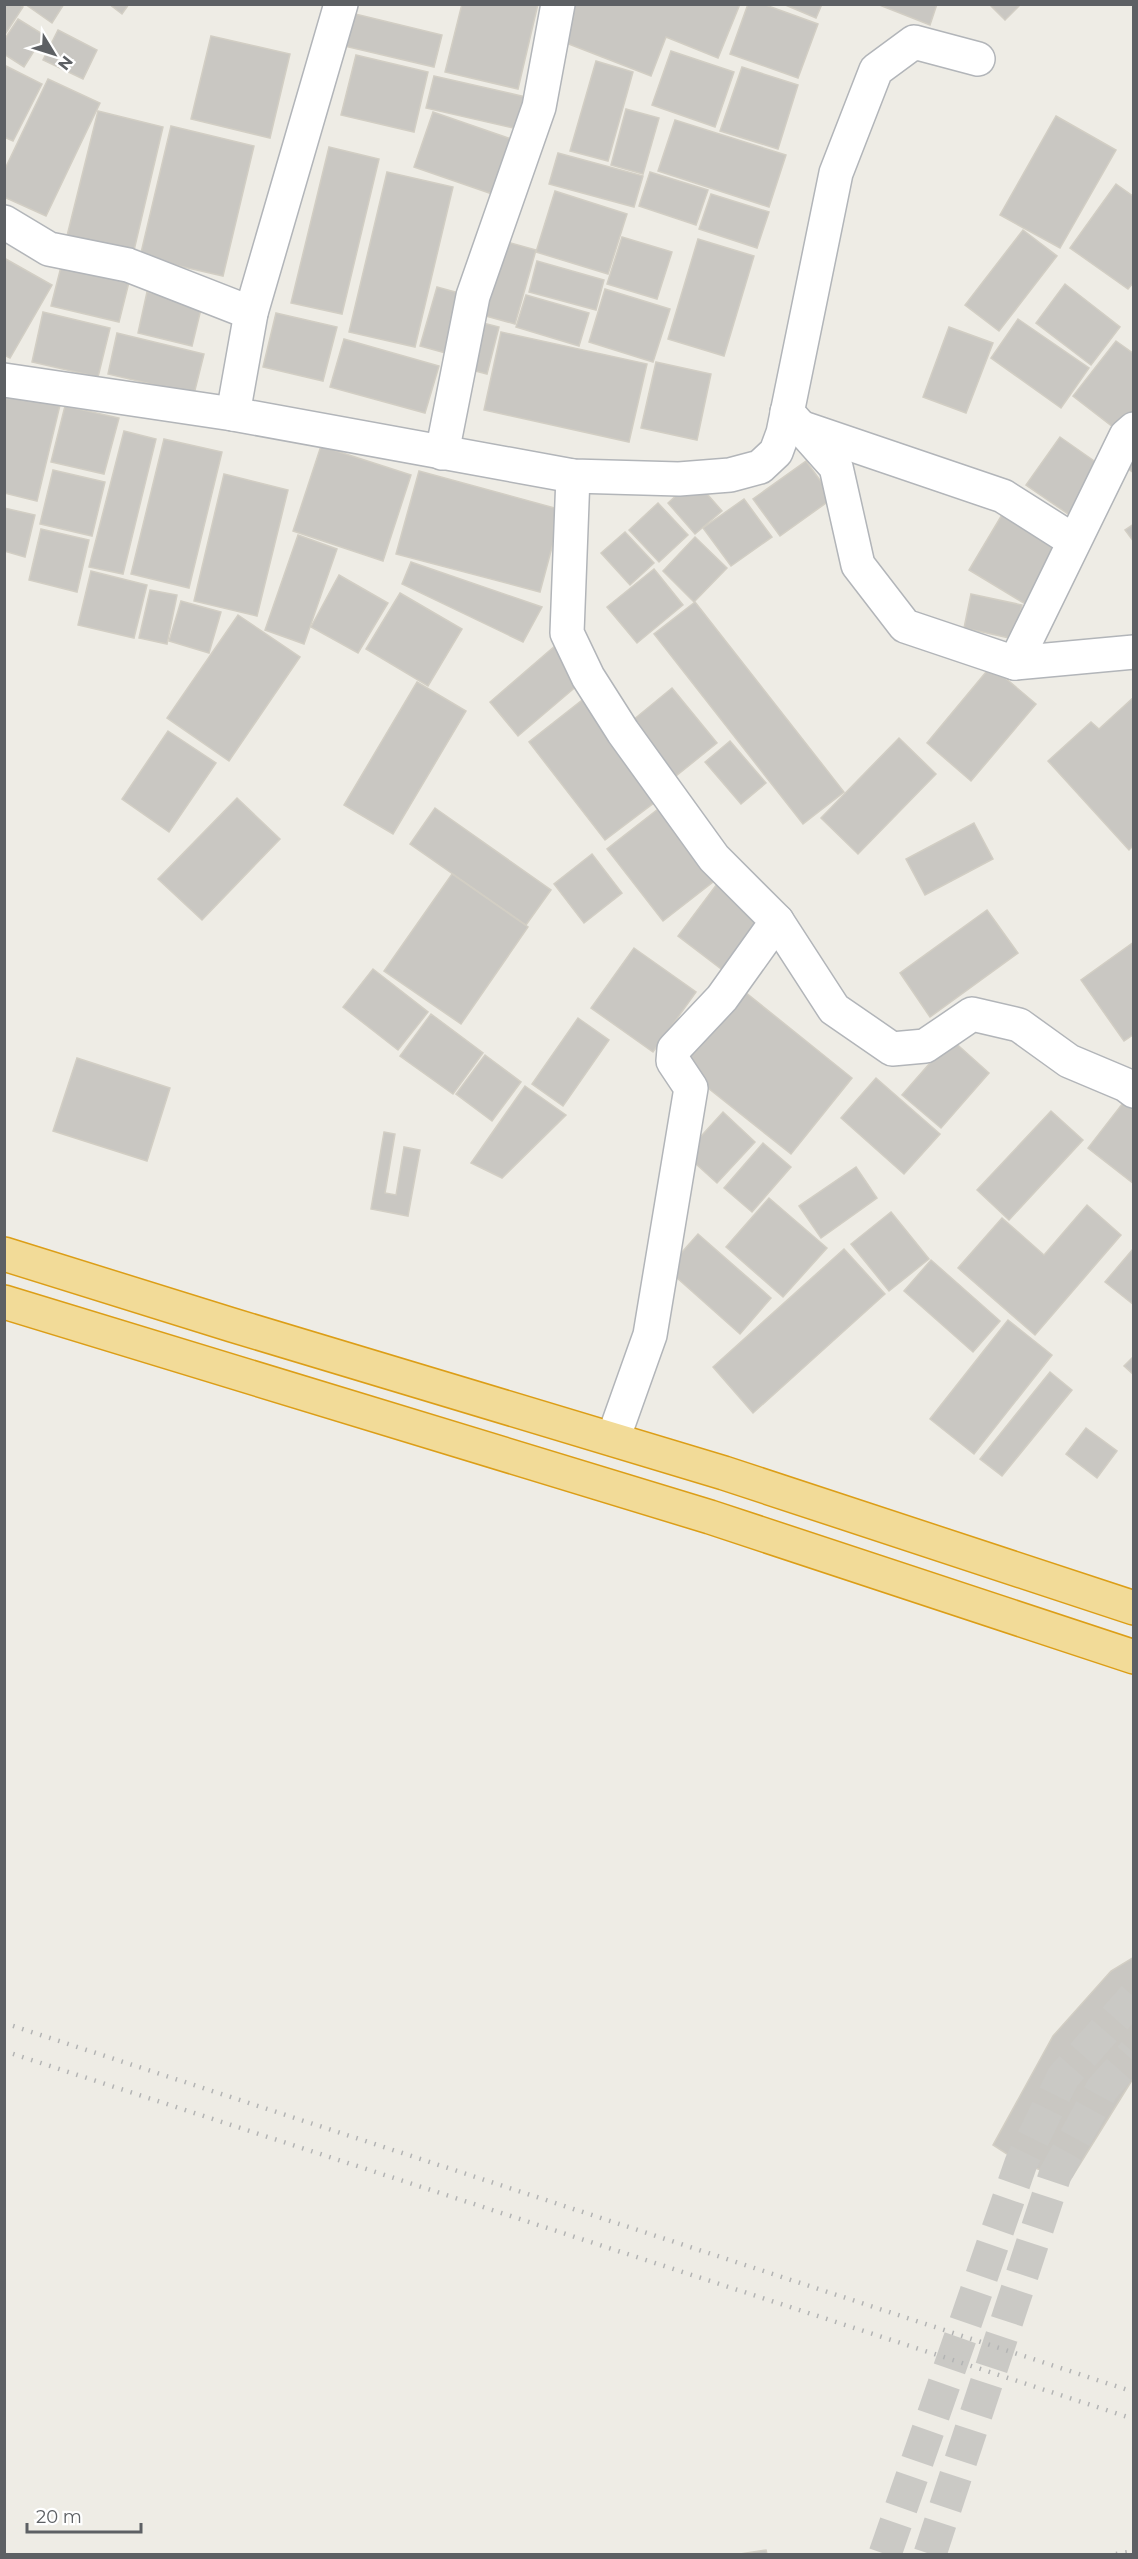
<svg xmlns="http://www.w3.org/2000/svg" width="1138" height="2559" font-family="Montserrat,sans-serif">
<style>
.building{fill:#c9c7c2;stroke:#d2cec4;stroke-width:1.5}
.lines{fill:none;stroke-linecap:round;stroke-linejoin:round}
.secondary-tunnel{stroke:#cac9c5;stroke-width:33;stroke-dasharray:33 16;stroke-linecap:butt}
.street-casing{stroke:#b2b5b9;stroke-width:36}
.highway-casing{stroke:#dc9e17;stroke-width:36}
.street{stroke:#fff;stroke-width:33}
.highway{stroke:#f2db98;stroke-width:33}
.rail{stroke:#b3b4b4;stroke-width:4.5;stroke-dasharray:1.5 8;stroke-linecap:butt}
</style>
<rect width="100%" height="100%" fill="#eeece5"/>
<!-- building -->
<g class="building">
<polygon points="4,4 19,4 23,7 4,36"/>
<polygon points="25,4 64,4 52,23"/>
<polygon points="109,4 129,4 122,14"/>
<polygon points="462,4 538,4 518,89 445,72"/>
<polygon points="570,4 740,4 718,58 666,37 651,76 556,39"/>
<polygon points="748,4 763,4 818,24 798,78 730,54"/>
<polygon points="783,4 822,4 816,18"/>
<polygon points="877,4 937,4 930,25"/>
<polygon points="989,4 1021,4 1005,20"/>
<polygon points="347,12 442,35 434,67 340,45"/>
<polygon points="18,19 44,35 24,67 4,54 4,40"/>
<polygon points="58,30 97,50 83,79 43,60"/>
<polygon points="211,36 290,54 270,138 191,119"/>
<polygon points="671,51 734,72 715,127 652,105"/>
<polygon points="356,55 428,72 414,132 341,115"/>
<polygon points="596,61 633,72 608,161 570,151"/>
<polygon points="4,65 42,84 13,141 4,137"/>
<polygon points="742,67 798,85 778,149 720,131"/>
<polygon points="434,76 526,97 518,129 426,108"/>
<polygon points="48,79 100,103 46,216 4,197 4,171"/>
<polygon points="626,109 659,118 643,174 611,165"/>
<polygon points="98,111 163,127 132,259 65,244"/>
<polygon points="433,112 514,140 495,195 414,167"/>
<polygon points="1056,116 1116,150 1060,248 1000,215"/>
<polygon points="675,120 786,155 769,207 658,171"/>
<polygon points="171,126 254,146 223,276 140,257"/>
<polygon points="329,147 379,159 342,314 291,303"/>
<polygon points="558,153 643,176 634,207 549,184"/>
<polygon points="387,172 453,187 415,347 349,332"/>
<polygon points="650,172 708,190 696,225 639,206"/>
<polygon points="1116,184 1134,197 1134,282 1128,289 1070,248"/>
<polygon points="555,191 627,214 608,274 536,252"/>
<polygon points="711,194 769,212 757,248 699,229"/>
<polygon points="1023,230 1057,256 999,331 965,305"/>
<polygon points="622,237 672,252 657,299 607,284"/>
<polygon points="496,239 536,250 515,324 475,313"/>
<polygon points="698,239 754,256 724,356 668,339"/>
<polygon points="4,258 52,285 10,358 4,355"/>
<polygon points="63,259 131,274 119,322 51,306"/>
<polygon points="537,261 604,280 596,310 529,292"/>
<polygon points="1065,284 1120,327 1091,365 1036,323"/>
<polygon points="437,287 470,296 453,355 420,346"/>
<polygon points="605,289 670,309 653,362 589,342"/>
<polygon points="147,292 202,305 192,346 138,333"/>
<polygon points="526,295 589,313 579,346 516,327"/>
<polygon points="43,312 110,328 98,377 32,362"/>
<polygon points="276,313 337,327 323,381 263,367"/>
<polygon points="1018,319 1089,368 1061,408 991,358"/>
<polygon points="471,320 499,327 487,374 460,367"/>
<polygon points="949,327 993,343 966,413 923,397"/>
<polygon points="501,332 647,364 629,442 484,410"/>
<polygon points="117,333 204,354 194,394 108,374"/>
<polygon points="344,339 439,366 425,413 330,387"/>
<polygon points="1116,341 1134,354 1134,419 1122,434 1073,396"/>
<polygon points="656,362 711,374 697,440 641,428"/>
<polygon points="4,391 60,405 37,501 4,493"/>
<polygon points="65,406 119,418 104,474 51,462"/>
<polygon points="124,431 156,439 123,574 89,567"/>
<polygon points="1060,437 1104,468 1071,516 1026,485"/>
<polygon points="164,439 222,452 189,588 131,574"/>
<polygon points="321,446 411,475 383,561 293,531"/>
<polygon points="1134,458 1134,473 1127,468"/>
<polygon points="806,461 833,498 780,536 753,499"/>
<polygon points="53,470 105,482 92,536 40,524"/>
<polygon points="419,471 562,510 540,592 396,554"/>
<polygon points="224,474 288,490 257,616 194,601"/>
<polygon points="694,479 722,511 695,534 668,503"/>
<polygon points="744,499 772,537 731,566 703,528"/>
<polygon points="658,503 688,535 659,562 629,530"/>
<polygon points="4,508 35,515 25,557 4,551"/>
<polygon points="1006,508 1064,543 1027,605 969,570"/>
<polygon points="1134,524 1134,542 1125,530"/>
<polygon points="41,529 89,540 77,592 29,580"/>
<polygon points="625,532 654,563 630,585 601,553"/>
<polygon points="298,535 337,549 304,644 265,630"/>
<polygon points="695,537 727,568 694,602 663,571"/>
<polygon points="411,562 542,607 523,642 402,584"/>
<polygon points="654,569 683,605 637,643 607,607"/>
<polygon points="91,571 147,585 134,638 78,625"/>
<polygon points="339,575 388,603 358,653 311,627"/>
<polygon points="150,590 177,595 167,644 139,638"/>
<polygon points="400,593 462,629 428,686 366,649"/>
<polygon points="971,594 1022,605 1014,639 964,628"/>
<polygon points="181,601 221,612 209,653 169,641"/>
<polygon points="695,602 844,792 803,824 654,634"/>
<polygon points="238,615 300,657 229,761 167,718"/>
<polygon points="556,645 585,679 518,736 490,702"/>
<polygon points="991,666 1036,704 971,781 927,743"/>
<polygon points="417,682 466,711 393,834 344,805"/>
<polygon points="672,688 717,743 671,780 627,725"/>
<polygon points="586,697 663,796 605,840 529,742"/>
<polygon points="1134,697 1134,845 1129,850 1048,761 1091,722 1099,729"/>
<polygon points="168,731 216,763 169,832 122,799"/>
<polygon points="899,738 936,774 858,854 821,818"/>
<polygon points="730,741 766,783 741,804 705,762"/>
<polygon points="237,798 280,839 202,920 158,879"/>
<polygon points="662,806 718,878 663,921 607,849"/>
<polygon points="435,808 551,890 526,925 410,844"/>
<polygon points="974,823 993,859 925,895 906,859"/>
<polygon points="592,854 622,893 584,923 554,884"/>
<polygon points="452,874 528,927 461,1024 384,971"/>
<polygon points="717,884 768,923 729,975 678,936"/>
<polygon points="987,910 1018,953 930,1017 900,973"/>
<polygon points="1134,942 1134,1034 1124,1041 1081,980"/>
<polygon points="634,948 696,992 653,1052 591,1008"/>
<polygon points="373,969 428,1012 398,1050 343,1007"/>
<polygon points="740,988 852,1078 791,1154 679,1065"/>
<polygon points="431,1014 483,1053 453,1094 400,1056"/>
<polygon points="578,1018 609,1040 563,1106 532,1084"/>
<polygon points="951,1039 989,1073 941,1128 902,1095"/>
<polygon points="485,1055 521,1082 492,1121 456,1094"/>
<polygon points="77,1058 170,1088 147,1161 53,1131"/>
<polygon points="876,1078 940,1134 904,1174 841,1118"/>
<polygon points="525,1086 566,1115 502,1178 471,1163"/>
<polygon points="1123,1103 1134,1111 1134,1184 1088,1148"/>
<polygon points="1051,1111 1083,1140 1009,1220 977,1190"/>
<polygon points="723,1112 755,1142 717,1183 685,1154"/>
<polygon points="384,1132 395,1134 385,1193 396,1195 404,1147 420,1150 408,1216 371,1209"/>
<polygon points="763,1143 791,1167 752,1212 724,1188"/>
<polygon points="856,1167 877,1198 821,1238 799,1206"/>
<polygon points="769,1198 827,1248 783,1297 726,1247"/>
<polygon points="1087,1205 1121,1235 1035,1335 958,1268 1002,1218 1044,1255"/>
<polygon points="891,1212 929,1259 889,1291 851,1244"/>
<polygon points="698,1234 771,1298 740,1334 667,1269"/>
<polygon points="844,1249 885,1294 753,1413 713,1367"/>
<polygon points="1133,1249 1134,1249 1134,1305 1105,1282"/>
<polygon points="931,1260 1000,1321 973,1352 904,1291"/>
<polygon points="1008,1320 1052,1355 974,1454 930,1419"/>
<polygon points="1134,1356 1134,1375 1124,1366"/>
<polygon points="1050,1372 1072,1390 1002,1476 980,1459"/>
<polygon points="1086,1428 1117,1451 1097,1478 1066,1454"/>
<polygon points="1134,1957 1134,2077 1072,2177 1055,2175 1021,2163 993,2145 1053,2036 1111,1971"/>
<polygon points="766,2550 767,2554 740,2554"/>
</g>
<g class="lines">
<!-- secondary-tunnel -->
<g class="secondary-tunnel">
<polyline points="885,2554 1021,2163 1063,2077 1134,1997"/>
<polyline points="930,2554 1055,2175 1102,2089 1134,2053"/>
</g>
<defs>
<g id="street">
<polyline points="4,222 49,249 128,265 251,313"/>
<polyline points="4,380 233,414 573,476 679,479 730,475 760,467 776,452 783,433 836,173 876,70 914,42 978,59"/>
<polyline points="787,412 836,467 858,565 905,626 1015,663 1134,652"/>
<polyline points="233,414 251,313 341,4"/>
<polyline points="803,428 1003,496 1074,541"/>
<polyline points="442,453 473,296 539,107 558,4"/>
<polyline points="573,476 567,633 588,677 623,732 714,858 777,921 722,998 674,1049 673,1061 691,1088 650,1335 613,1439"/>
<polyline points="1015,663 1126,436 1134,429"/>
<polyline points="777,921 834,1009 892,1049 925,1046 972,1014 1019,1025 1069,1061 1126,1085 1134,1091"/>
</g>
<g id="highway">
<polyline points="4,1254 232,1325 724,1473 1134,1608"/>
<polyline points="4,1302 710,1517 1134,1657"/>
</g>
</defs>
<!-- street casing -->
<use href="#street" class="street-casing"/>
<!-- highway casing -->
<use href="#highway" class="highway-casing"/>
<!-- street -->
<use href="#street" class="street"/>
<!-- highway -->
<use href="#highway" class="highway"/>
<!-- rail -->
<g class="rail">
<polyline points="4,2023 1134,2392"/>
<polyline points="4,2051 1134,2419"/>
<polyline points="1116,2554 1134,2551"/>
</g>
</g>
<!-- border -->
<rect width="1138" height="2559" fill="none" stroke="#5d6064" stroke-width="12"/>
<!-- north arrow -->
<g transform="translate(54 54) rotate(128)" stroke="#ffffff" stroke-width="4.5" paint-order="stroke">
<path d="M0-4.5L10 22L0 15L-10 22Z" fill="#5d6064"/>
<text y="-9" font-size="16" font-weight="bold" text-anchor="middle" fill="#5d6064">N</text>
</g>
<!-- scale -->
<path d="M27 2523v9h114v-9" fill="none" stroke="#5d6064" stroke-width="3"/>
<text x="36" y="2523" font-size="18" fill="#5d6064" stroke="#ffffff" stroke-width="4.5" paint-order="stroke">20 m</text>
</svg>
